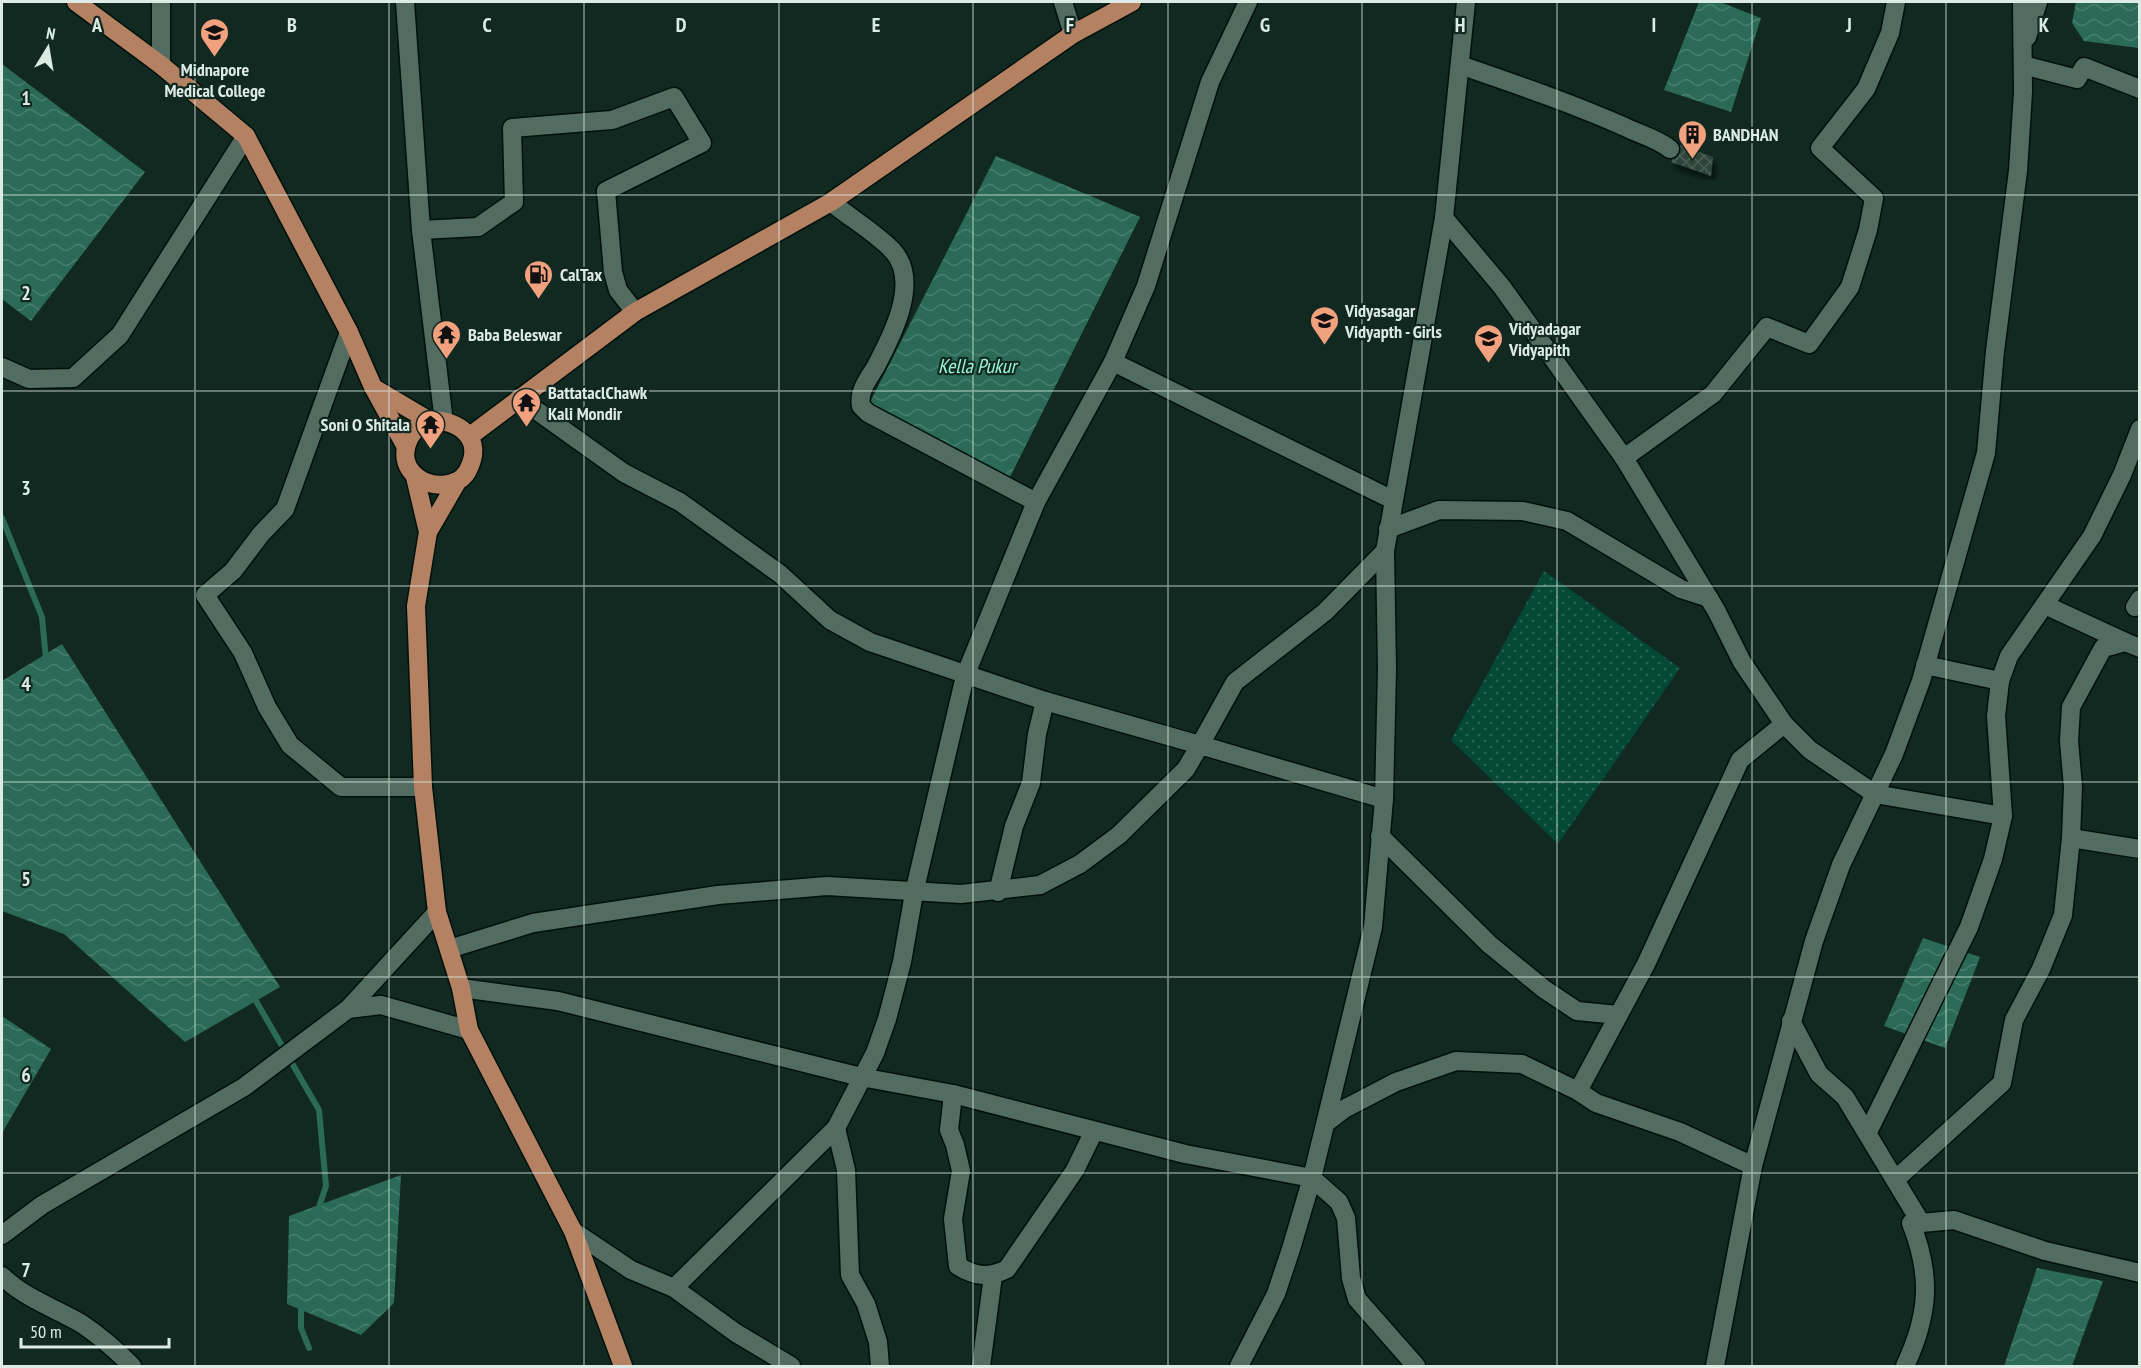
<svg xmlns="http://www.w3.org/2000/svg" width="2141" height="1368" font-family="'PT Sans Narrow',sans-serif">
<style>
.park{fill:url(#park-dots)}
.water{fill:url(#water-waves)}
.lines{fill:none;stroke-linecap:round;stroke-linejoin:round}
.stream{stroke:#2a6a56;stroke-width:6}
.building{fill:url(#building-cross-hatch);filter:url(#shadow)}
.minor-casing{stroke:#00110b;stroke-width:21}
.major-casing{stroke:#00110b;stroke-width:21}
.minor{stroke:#536c62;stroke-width:18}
.major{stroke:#b48262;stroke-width:18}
.grid{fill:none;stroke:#ddebe5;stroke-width:1.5;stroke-opacity:0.55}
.labels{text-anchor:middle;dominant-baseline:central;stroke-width:4.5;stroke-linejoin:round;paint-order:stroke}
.poi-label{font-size:18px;font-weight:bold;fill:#ddebe5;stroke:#122921;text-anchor:start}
.water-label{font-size:20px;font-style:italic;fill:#98f8d5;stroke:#122921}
.grid-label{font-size:20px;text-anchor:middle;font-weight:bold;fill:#ddebe5;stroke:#122921;stroke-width:4.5;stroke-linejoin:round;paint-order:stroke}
</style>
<defs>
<pattern id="park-dots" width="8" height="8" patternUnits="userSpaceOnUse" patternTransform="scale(1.5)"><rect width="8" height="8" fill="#044836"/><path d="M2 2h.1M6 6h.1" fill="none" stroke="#286353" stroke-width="1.8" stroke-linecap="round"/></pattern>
<pattern id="water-waves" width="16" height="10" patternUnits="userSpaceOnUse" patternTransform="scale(1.5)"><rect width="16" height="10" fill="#2a6a56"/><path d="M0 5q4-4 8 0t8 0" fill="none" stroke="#487f6e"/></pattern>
<pattern id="building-cross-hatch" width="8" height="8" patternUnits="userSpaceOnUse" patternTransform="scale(1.5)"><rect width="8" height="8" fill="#2d443b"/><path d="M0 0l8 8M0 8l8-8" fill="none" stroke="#4b5f57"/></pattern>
<filter id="shadow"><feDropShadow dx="3.5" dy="6" stdDeviation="3" flood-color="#0009"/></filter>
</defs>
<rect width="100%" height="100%" fill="#122921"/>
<!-- park -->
<polygon class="park" points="1544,571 1680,668 1558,844 1451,740"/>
<!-- water -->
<g class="water">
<polygon points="1699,2 1720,2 1761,18 1731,112 1664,90"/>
<polygon points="2076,2 2139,2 2138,48 2084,41 2072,23"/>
<polygon points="2,64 145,172 31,321 2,299"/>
<polygon points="996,156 1140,217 1010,477 869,404"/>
<polygon points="62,644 280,987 185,1042 64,934 2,911 2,681"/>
<polygon points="1923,938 1980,957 1945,1048 1884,1026"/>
<polygon points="2,1016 51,1049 2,1133"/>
<polygon points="401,1175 394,1303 361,1335 287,1304 289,1216"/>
<polygon points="2037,1268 2103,1281 2072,1366 2004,1366"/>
</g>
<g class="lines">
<!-- stream -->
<g class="stream">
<polyline points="2,518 42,617 46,659"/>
<polyline points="252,994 319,1110 326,1186 317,1213"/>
<polyline points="301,1302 301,1328 309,1348"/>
</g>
</g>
<!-- building -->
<polygon class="building" points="1680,145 1713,157 1711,176 1671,162"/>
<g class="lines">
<defs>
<g id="minor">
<polyline points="161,2 161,65"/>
<polyline points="405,2 421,230 444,422"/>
<polyline points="1063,2 1073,34"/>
<polyline points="2027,37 2038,2"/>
<path d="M 1460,65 C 1515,84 1571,103 1625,127 C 1641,135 1656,138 1670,149"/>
<polyline points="2023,65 2077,79 2084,67 2140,89"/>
<path d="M 831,202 C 850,218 875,232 893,251 C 921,282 891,338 875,368 C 868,379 858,392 861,406 L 868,413 L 1036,502"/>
<polyline points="1444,218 1502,287 1624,458 1716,610 1742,662 1784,724 1810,750 1875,794 2003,816"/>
<polyline points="421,230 478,227 514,202 512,128 612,120 674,97 702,143 606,191 613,272 618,290 635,312"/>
<polyline points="349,332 285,509 261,534 233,571 205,595 243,653 267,707 290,745 341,787 423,787"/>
<polyline points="1113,362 1393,500"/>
<polyline points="2,367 29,379 73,378 120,335 246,136"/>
<polyline points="519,398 624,473 680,502 780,574 830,620 870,642 1045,701 1200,745 1235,682 1325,612 1385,551"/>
<polyline points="1624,458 1713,394 1767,327 1809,344 1850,287 1868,230 1874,198 1820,148 1866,89 1890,33 1896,2"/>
<polyline points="1388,529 1439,510 1523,511 1567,521 1681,589 1709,598"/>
<polyline points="2045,605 2125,642"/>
<polyline points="2135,607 2140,599"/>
<polyline points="1925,665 2000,681"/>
<polyline points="1380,836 1489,944 1544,989 1577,1011 1618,1015"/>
<polyline points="2071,838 2140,849"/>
<polyline points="998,892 1014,826 1031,783 1037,734 1045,701"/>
<polyline points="449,949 533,923 718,895 827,886 961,894 1040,885 1080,864 1119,835 1186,769 1200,745 1384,799"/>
<polyline points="461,988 558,1001 861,1077 953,1094 1185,1154 1312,1178 1339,1202 1346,1218 1351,1278 1357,1299 1416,1366"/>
<polyline points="348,1009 381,1005 469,1030"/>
<path d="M 1791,1021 L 1819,1074 L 1845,1097 L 1921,1223 L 1911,1223 C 1932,1276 1929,1315 1905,1366"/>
<polyline points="1578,1091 1646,964 1740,760 1784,724"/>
<path d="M 953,1094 L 949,1130 L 955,1145 L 961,1171 L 953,1219 L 958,1266 C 976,1277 989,1278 1007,1269 L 1075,1170 L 1094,1131"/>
<polyline points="1327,1122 1344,1109 1396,1082 1456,1061 1522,1064 1578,1091 1596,1103 1680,1132 1753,1166"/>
<polyline points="836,1128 846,1170 850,1275 866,1304 878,1342 880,1366"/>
<polyline points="1868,1132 1969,927 1993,859 2003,816 1996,716 2000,681 2009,656 2092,536 2122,475 2140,429"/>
<polyline points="1895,1180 2002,1083 2014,1020 2041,969 2063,915 2071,838 2073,787 2069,741 2071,707 2103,648 2125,642 2140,648"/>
<polyline points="1921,1223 1954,1220 2045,1251 2140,1273"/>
<polyline points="573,1231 631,1270 674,1288 736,1333 791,1366"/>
<polyline points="2,1235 42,1205 244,1087 348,1009 437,912"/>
<path d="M 2,1276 C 24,1298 55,1308 82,1324 C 100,1336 117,1351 132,1366"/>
<polyline points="674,1288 836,1128 875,1053 887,1019 902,962 914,893 965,676 1036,502 1113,362 1146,286 1210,82 1248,2"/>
<polyline points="981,1366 993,1276"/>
<polyline points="1239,1366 1276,1294 1291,1249 1312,1178 1373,927 1384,799 1387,669 1385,551 1444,218 1466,2"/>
<polyline points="1715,1366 1753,1166 1814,941 1841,865 1894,754 1921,681 1986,453 1995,351 2018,171 2023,92 2022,2"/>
</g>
<g id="major">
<polyline points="76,2 161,65 246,136 349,332 373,387 406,447"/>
<polyline points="374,388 428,420"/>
<path d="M 428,420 C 459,420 486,438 467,472 C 457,488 431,488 417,477 C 395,460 407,430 428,420 Z"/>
<polyline points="470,436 635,312 831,202 1073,34 1132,2"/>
<polyline points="415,477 428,532"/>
<polyline points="457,482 428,532 416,606 423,787 437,912 461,988 469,1030 573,1231 623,1366"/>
</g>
</defs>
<!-- minor casing -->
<use href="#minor" class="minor-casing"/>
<!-- major casing -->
<use href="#major" class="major-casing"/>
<!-- minor -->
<use href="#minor" class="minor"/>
<!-- major -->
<use href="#major" class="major"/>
</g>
<!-- grid -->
<path class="grid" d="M 195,2 L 195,1366M 389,2 L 389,1366M 584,2 L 584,1366M 779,2 L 779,1366M 973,2 L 973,1366M 1168,2 L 1168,1366M 1362,2 L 1362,1366M 1557,2 L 1557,1366M 1752,2 L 1752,1366M 1946,2 L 1946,1366M 2,195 L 2140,195M 2,391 L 2140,391M 2,586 L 2140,586M 2,782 L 2140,782M 2,977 L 2140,977M 2,1173 L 2140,1173"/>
<!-- icons -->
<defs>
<symbol id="university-pin" viewBox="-11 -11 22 30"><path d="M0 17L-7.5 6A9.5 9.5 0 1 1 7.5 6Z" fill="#f1a17d" stroke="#122921"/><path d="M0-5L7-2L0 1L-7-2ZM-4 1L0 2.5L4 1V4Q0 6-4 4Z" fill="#111"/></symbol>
<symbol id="building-pin" viewBox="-11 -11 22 30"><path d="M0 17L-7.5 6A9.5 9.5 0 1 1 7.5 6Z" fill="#f1a17d" stroke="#122921"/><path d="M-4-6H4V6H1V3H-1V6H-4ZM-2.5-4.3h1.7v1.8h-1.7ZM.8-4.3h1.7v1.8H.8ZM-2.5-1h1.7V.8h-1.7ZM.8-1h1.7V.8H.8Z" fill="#111"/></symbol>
<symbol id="fuel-pin" viewBox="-11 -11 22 30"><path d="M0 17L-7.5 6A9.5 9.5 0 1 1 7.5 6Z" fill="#f1a17d" stroke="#122921"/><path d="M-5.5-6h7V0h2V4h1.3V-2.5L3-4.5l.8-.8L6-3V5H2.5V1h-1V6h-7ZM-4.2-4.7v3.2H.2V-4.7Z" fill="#111"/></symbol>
<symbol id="school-pin" viewBox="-11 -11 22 30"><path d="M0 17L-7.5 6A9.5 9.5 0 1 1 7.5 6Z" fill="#f1a17d" stroke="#122921"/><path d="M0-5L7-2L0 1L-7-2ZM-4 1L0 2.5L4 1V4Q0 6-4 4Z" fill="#111"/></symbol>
<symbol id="temple-pin" viewBox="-11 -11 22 30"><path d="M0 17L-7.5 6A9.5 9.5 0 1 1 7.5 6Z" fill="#f1a17d" stroke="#122921"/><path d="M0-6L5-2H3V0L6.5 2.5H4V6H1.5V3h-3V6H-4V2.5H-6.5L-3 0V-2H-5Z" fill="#111"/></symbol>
</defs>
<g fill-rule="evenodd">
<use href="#university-pin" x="198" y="16" width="33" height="45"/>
<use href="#building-pin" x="1676" y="118" width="33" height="45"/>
<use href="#fuel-pin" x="522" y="258" width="33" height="45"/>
<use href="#school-pin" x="1308" y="304" width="33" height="45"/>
<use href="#temple-pin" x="430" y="318" width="33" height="45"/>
<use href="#school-pin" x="1472" y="322" width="33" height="45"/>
<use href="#temple-pin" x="510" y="386" width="33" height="45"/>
<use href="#temple-pin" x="414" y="408" width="33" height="45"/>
</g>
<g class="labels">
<!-- poi labels -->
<g class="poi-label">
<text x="215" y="69" text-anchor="middle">Midnapore<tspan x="215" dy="21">Medical College</tspan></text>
<text x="1713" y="134">BANDHAN</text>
<text x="560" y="274">CalTax</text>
<text x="1345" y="310">Vidyasagar<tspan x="1345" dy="21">Vidyapth - Girls</tspan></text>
<text x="1509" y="328">Vidyadagar<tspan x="1509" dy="21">Vidyapith</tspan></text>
<text x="468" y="334">Baba Beleswar</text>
<text x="548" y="392">BattataclChawk<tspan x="548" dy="21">Kali Mondir</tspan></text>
<text x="410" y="424" text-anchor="end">Soni O Shitala</text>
</g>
<!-- water labels -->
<g class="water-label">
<text x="977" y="366">Kella Pukur</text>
</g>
</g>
<g class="grid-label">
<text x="97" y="32">A</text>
<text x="292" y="32">B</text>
<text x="487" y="32">C</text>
<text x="681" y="32">D</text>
<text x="876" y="32">E</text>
<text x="1070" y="32">F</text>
<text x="1265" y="32">G</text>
<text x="1460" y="32">H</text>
<text x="1654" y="32">I</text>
<text x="1849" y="32">J</text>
<text x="2044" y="32">K</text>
<text x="26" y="105">1</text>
<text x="26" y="300">2</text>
<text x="26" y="495">3</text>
<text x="26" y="691">4</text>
<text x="26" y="886">5</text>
<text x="26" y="1082">6</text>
<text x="26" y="1277">7</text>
</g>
<!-- border -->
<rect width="2141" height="1368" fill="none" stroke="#ddebe5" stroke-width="6"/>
<!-- north arrow -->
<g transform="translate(48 48) rotate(11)" stroke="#122921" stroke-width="4.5" paint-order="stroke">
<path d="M0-4.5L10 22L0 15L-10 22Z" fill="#ddebe5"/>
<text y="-9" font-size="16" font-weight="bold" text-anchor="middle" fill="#ddebe5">N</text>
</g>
<!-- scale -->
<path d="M21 1338v9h148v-9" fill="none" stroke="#ddebe5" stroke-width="3"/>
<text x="30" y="1338" font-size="18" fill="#ddebe5" stroke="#122921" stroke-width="4.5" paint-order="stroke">50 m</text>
</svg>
